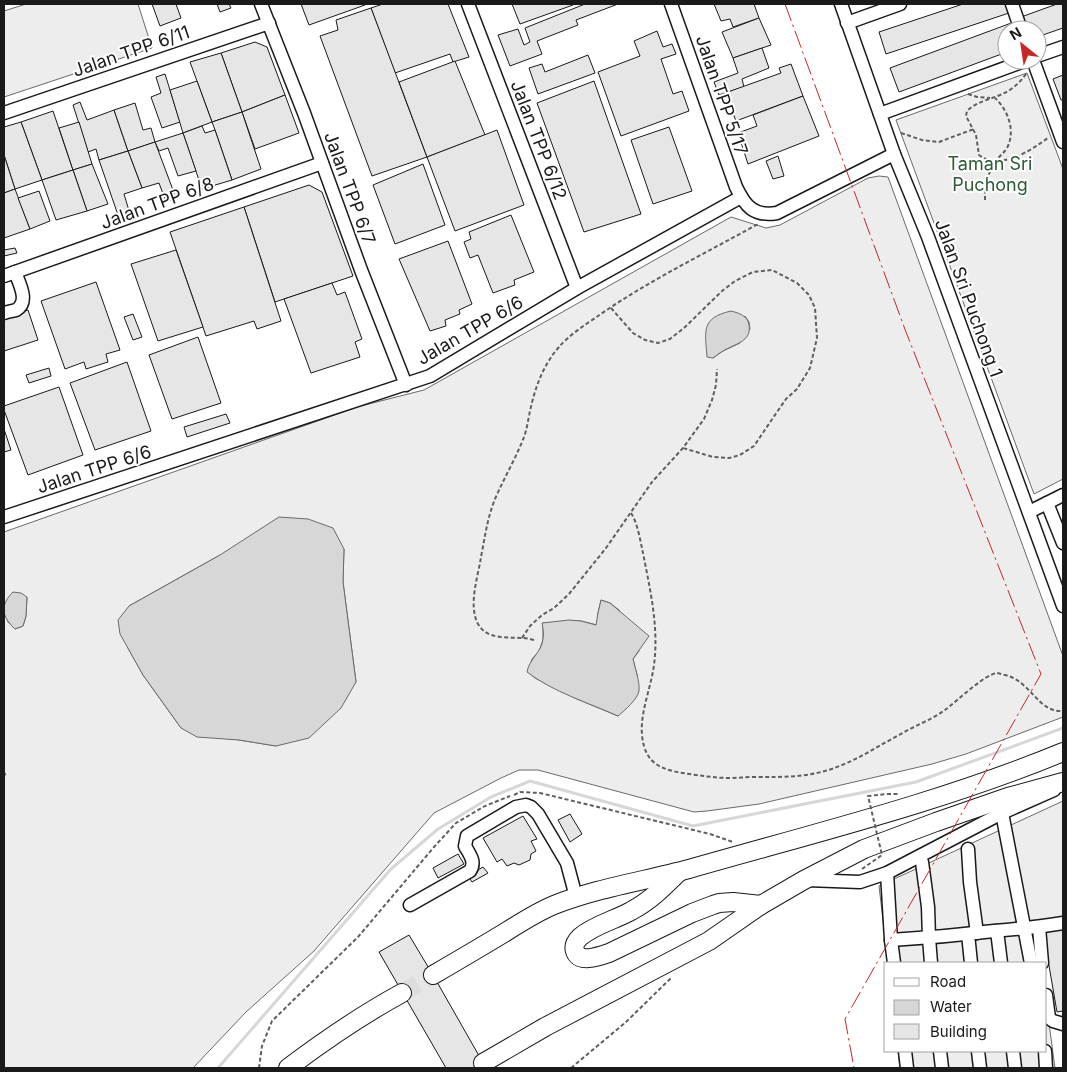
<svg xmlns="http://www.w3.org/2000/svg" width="1067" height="1072" font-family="Inter,sans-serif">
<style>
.built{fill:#ededed;stroke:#6a6a6a;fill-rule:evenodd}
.water{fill:#d7d7d7;stroke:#6a6a6a}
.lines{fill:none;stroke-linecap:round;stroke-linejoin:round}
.stream{stroke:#d7d7d7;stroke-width:3}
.building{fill:#e6e6e6;stroke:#1a1a1a}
.highway-tunnel{stroke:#ddd;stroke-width:18;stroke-dasharray:18 9;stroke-linecap:butt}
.minor-casing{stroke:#1a1a1a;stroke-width:15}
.highway-casing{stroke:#1a1a1a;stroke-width:20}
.path{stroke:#5f5f5f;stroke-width:2;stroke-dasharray:4 2.5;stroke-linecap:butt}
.minor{stroke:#fff;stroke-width:12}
.highway{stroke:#fff;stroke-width:18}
.path-bridge{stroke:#5f5f5f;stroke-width:2;stroke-dasharray:4 2.5;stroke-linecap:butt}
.power{stroke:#c62828;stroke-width:1;stroke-dasharray:18 4 2.5 4;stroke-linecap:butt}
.labels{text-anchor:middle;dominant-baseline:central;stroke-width:4;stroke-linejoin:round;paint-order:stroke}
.street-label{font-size:18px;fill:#1a1a1a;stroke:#fff}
.park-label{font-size:18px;fill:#2b5a34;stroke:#fff}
</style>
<rect width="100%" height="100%" fill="#fff"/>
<!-- built -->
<g class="built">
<polygon points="26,4 138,4 152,48 4,97 4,11"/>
<polygon points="1027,73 1063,169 1063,479 1034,494 896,120"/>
<path d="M 879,176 L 888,177 L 1063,656 L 1063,717 L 966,754 L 932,764 L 759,804 L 707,811 L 694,812 L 538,770 L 519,770 L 501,778 L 434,813 L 314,951 L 246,1012 L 193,1068 L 4,1068 L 4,777 L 6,774 L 4,772 L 4,609 L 8,622 L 15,629 L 23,626 L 26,616 L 27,597 L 4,607 L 4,532 L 357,407 L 424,390 L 731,217 L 766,228 L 780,225 L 868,178 ZM 745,316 L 749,322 L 750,329 L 740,343 L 723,351 L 713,358 ZM 344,549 L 343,582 L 356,682 L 276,746 L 239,740 L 181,728 L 143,675 L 128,648 L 129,606 L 220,555 ZM 601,600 L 610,603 L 619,610 L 639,651 L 633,659 L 637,675 L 618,716 L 577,699 L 535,678 L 528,672 L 532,659 L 539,651 L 543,640 L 543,623 L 581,621 L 597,625 L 598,613 Z"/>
<polygon points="1063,801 1063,922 1041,963 888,963 879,886"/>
<polygon points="1046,1001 1055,1068 900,1068 898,1051 1046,1051"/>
</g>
<!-- water -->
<g class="water">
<path d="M 731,311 C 739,313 748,316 749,325 C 752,342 734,344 723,351 C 719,353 716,356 713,358 L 707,357 C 705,330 701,318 731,311 Z"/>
<polygon points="279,517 308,519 333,528 344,549 343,582 356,682 341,708 309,738 276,746 239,740 197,737 181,728 143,675 120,634 118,620 129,606 220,555"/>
<path d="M 13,592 L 21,593 L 27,597 L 26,616 L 23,626 L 15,629 C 1,616 0,605 13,592 Z"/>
<path d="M 601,600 L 610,603 L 649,636 L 633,659 C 635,668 640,682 639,691 C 637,700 625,710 618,716 C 589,703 553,692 527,672 C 529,659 542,652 543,639 C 544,634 543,628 542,623 L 569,620 L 581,621 L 596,625 L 598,613 Z"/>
</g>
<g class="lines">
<!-- stream -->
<polyline class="stream" points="218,1068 391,869 438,829 491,797 530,781 693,826 916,782 1063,728"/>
</g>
<!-- building -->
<g class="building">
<polygon points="152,4 176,4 181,18 160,26"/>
<polygon points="217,4 229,4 231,8 220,12"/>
<polygon points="301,4 364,4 365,5 309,25"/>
<polygon points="383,4 448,4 469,57 453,62 450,54 395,73 371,8"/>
<polygon points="512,4 572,4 573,5 520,24"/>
<polygon points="585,4 618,4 576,20 578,25 537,41 542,54 510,66 498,35 518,29 524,45 530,42 525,28"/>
<polygon points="714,4 754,4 759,18 733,27 730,19 721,21"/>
<polygon points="963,4 1006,4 1009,13 886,54 879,32"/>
<polygon points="1057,4 1063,4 1063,28 1037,37 1037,30 1025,30 1021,17"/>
<polygon points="371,8 427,157 372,176 320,36 338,30 336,20"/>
<polygon points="759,18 771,45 733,58 722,32"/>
<polygon points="1014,22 1016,30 1007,30 1007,52 899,92 890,68"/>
<polygon points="657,31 663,47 672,44 676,54 661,59 673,94 682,91 689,111 621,136 598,72 640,56 634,41"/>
<polygon points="255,42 267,47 285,95 242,112 221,53"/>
<polygon points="762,48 769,68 742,79 744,87 719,95 714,82 738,73 733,58"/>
<polygon points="221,53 242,112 212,122 190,62"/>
<polygon points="588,55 595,73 538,94 529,68 542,64 545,72"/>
<polygon points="455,61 485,135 427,157 399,82"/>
<polygon points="791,64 803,96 736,121 725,93 781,73 779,68"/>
<polygon points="165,74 180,122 162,128 151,97 161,93 156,77"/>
<polygon points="1063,75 1063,100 1061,100 1053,79"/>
<polygon points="197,81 212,122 183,133 170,90"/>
<polygon points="594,81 641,214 584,232 537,103"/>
<polygon points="285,95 299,133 255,149 242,112"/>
<polygon points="803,96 819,136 748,164 738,133 757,126 753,115"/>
<polygon points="80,102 87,120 114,110 128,151 99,160 96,149 88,152 73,105"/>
<polygon points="135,103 143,130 151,128 155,142 128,151 114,110"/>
<polygon points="53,111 73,170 42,180 21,122"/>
<polygon points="242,112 261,169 232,180 215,130 212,122"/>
<polygon points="21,122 42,180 15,189 4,155 4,127"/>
<polygon points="79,122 92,164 73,170 59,128"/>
<polygon points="202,126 205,133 215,130 232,180 202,189 183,133"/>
<polygon points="669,127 692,191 653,204 631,140"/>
<polygon points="497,130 524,205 455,231 427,157"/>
<polygon points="183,133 196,171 178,176 168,148 159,151 155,142"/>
<polygon points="155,142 176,198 166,202 159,183 142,188 128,151"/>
<polygon points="128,151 142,188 124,194 130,214 119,218 99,160"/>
<polygon points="4,155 15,189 4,193"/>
<polygon points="778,156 784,176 773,179 766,161"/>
<polygon points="92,164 108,204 87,211 73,170"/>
<polygon points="423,164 445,225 395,244 373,185"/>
<polygon points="73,170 87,211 56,220 42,180"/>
<polygon points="309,185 322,192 353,276 275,302 244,207"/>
<polygon points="15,189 30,229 4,238 4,193"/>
<polygon points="39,191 50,221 30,229 18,198"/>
<polygon points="244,207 281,321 257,329 254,321 206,336 170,232"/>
<polygon points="511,215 534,272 514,280 515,285 493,293 478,255 470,258 464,242 471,239 469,232"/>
<polygon points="448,241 472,304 459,310 460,314 445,320 446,326 430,331 399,259"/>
<polygon points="15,248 17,253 4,256 4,250"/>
<polygon points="176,250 203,327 158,341 131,264"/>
<polygon points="96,282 120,350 106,354 108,362 86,369 84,362 65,369 41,301"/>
<polygon points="332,283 337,295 345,292 362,339 355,342 360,357 311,373 284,299"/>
<polygon points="28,310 38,340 4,351 4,318"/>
<polygon points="133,314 142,337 133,340 124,317"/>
<polygon points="198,337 221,403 172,419 149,355"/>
<polygon points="127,362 151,431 95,450 70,383"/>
<polygon points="49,368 51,376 29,383 26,375"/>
<polygon points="59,387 83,455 28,475 4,410 4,406"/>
<polygon points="226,414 230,423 187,437 184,427"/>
<polygon points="4,429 11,450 4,452"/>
<polygon points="570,814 582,834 570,842 558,820"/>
<polygon points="523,816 537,839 531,841 536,851 531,854 530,860 519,865 514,863 507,866 502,859 497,862 483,838"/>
<polygon points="458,854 464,864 438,878 433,868"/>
<polygon points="483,867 488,873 472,882 468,876"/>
<polygon points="1063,927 1063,1011 1057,1012 1043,931"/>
<polygon points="409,935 433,975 486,1068 446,1068 379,952"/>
</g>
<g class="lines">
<!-- highway-tunnel -->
<polyline class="highway-tunnel" points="402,993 433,975"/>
<defs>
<g id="minor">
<polyline points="261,4 304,113 361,270 406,385"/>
<polyline points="468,4 577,288"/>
<path d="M 671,4 L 736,187 C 745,206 754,217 777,213 L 894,154"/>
<polyline points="841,4 894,154 928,237 1063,606"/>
<polyline points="1012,4 1021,30"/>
<polyline points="847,23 900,4"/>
<polyline points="1037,56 1063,47"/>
<polyline points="1033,60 1063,142"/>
<polyline points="4,113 269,23"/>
<polyline points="880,114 1027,60"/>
<polyline points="4,276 322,163"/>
<path d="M 4,313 C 7,312 12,311 16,310 C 30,302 19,283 15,272"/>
<polyline points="1047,503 1063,543"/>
<polyline points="1029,512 1063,495"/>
<polyline points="4,517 430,376 577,288 741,197"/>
<polyline points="1002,813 1031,963"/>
<polyline points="968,849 970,882 977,933"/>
<polyline points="922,862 928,907 929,938 931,963"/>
<polyline points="887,873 891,940 894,963"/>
<polyline points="807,880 860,882 887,873 1002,813 1054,790"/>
<path d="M 410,905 L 470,871 C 476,862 470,855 465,846 L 467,836 L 516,807 L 526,805 L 531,807 L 538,814 L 567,863 L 576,897"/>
<polyline points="1039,927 1042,963"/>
<polyline points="997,931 1001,963"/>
<polyline points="968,934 971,963"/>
<path d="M 891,940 C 926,938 960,935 994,931 C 1018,929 1040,927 1063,923"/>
<polyline points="1046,995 1049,1018 1053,1021 1063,1024"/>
<polyline points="905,1051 907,1068"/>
<polyline points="940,1051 942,1068"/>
<polyline points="978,1051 980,1068"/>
<polyline points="1013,1051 1015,1068"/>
<polyline points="1045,1051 1046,1068"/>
</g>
<g id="highway">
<path d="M 679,872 C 664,887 650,901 631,911 C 615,920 594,925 580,937 C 576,941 573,945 575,951 C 579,964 600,956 609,953 L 692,913 L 713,905 L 719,903 L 733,902 L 761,905"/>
<path d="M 433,975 C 457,961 481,947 504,933 C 520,923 537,912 554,905 C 597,888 644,881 689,869 C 815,833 942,802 1063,752"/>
<polyline points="483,1063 545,1027 709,941 761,905 804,880 864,849 936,822 1008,797 1063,782"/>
<path d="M 288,1068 C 325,1040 362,1015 402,993"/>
</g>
</defs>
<!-- minor casing -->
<use href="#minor" class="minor-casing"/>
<!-- highway casing -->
<use href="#highway" class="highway-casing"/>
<!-- path -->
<g class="path">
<path d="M 1026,74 C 1021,81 1015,87 1008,91 C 995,99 978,100 967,111 L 966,116 L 976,135 L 979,155 C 1000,171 1032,150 1049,137"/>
<polyline points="968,94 977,97 990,98"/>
<polyline points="901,133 922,140 939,142 974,129"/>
<path d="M 985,200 C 985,191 985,182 989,174 C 991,169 994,163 997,160 C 1000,155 1004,153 1007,148 C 1016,131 1008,110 995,98"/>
<polyline points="611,308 633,333 645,340 658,343 670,339 684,328 722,291 735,281 753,272 772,270 797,283 809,295 815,308 817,338 810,368 797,389 786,399 777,412 754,446 740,455 729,458 713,457 683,448"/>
<path d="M 631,513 C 638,524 640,540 643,553 C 650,589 659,627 654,665 C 651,688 640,712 642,735 C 645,766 663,770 689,774 C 703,776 716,778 730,778 C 738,778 745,777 753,777 C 786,777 811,778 842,765 C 862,757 880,745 899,735 C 914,726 931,720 945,710 C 957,701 985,674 997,673 C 998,673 1004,675 1005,675 C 1031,681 1038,713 1063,711"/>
<polyline points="522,638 530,626 542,615 554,608 569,594 606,548 652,482 683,448 704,419 712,400 716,385 717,369"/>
<path d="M 534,640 C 530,639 526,638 523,638 C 507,637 487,640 478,624 C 468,605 478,577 481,557 C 485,537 487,519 495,499 C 504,478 516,458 524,437 C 527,429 528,420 530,411 C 535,388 543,365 559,347 C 568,336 586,324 598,316 C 648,281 704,254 758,224"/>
<polyline points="887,794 900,794"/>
<polyline points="514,795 520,792 540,793 710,834 733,842"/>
<polyline points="259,1068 262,1046 272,1021 358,937 434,847 456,823 485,806 510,796"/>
<polyline points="571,1068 626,1022 671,978"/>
</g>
<!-- minor -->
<use href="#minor" class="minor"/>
<!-- highway -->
<use href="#highway" class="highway"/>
<!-- path-bridge -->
<polyline class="path-bridge" points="862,869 882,855 868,796 887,794"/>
<!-- power -->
<polyline class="power" points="785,4 906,332 1041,674 845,1019 854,1068"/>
</g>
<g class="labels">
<!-- street labels -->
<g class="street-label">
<text transform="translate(131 51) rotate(-19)">Jalan TPP 6/11</text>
<text transform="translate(722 95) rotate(71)">Jalan TPP 5/17</text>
<text transform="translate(539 140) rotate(69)">Jalan TPP 6/12</text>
<text transform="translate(350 188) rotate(70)">Jalan TPP 6/7</text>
<text transform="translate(157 203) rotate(-20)">Jalan TPP 6/8</text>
<text transform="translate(969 298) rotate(70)">Jalan Sri Puchong 1</text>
<text transform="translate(470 330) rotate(-30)">Jalan TPP 6/6</text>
<text transform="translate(94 469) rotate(-18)">Jalan TPP 6/6</text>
</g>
<!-- park labels -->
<g class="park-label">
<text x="990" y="163">Taman Sri<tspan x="990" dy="21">Puchong</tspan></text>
</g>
</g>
<!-- border -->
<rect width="1067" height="1072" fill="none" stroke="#1a1a1a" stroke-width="10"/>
<!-- legend -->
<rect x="884" y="962" width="162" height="90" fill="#ffffff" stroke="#a3a3a3"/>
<rect x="894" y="978" width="25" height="8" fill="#ffffff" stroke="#a3a3a3"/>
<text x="930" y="987" font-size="15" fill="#1a1a1a">Road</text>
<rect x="894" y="1000" width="25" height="15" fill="#d7d7d7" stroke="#a3a3a3"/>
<text x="930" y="1012" font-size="15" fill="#1a1a1a">Water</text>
<rect x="894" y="1024" width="25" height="15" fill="#e6e6e6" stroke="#a3a3a3"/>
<text x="930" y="1037" font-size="15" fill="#1a1a1a">Building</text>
<!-- north arrow -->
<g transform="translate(1022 45) rotate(330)"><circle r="24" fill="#ffffff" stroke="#a3a3a3"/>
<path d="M0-4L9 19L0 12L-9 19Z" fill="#c62828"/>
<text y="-8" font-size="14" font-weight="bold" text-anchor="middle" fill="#1a1a1a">N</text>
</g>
</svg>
